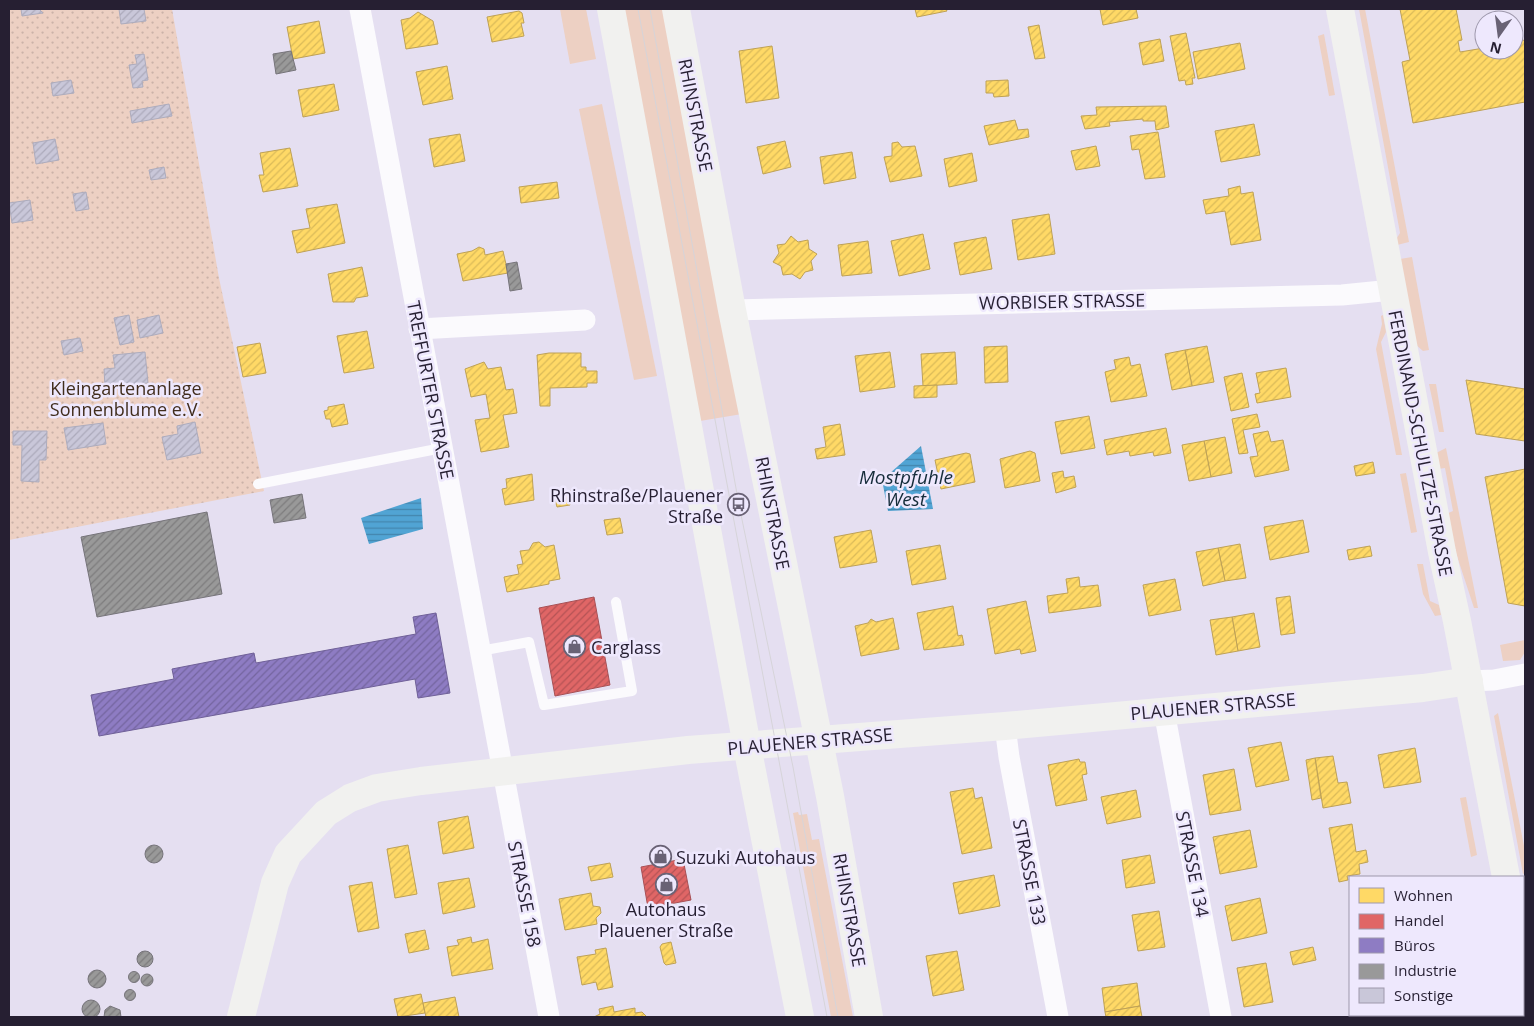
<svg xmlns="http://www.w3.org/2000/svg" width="1534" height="1026" font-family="'Open Sans',sans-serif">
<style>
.grass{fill:#edd0c3}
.garden{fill:url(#garden-dots)}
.water{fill:url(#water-rules)}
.homes{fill:url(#homes-hatch);stroke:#bea156}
.shops{fill:url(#shops-hatch);stroke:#a85156}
.offices{fill:url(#offices-hatch);stroke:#6f6098}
.industry{fill:url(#industry-hatch);stroke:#76747a}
.building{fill:url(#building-hatch);stroke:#adacbd}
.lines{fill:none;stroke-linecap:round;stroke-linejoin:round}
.lane{stroke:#fbfafd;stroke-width:10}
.street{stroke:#fbfafd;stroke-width:21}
.secondary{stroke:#f1f1ef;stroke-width:28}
.tram{stroke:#d6d4d9;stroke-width:1}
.labels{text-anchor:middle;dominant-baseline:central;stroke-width:5;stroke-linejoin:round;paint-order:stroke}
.street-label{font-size:18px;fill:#261f32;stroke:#eee8fd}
.park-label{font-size:18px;fill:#412d1d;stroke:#eee8fd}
.poi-label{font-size:18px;fill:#261f32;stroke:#eee8fd;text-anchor:start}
.water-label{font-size:19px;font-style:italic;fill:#152c3a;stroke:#eee8fd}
</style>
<defs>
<pattern id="garden-dots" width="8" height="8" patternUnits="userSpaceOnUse" patternTransform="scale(1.25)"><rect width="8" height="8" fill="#edd0c3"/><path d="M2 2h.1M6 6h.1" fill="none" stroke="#cbb2a8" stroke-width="1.8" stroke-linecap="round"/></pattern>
<pattern id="water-rules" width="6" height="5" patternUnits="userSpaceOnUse" patternTransform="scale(1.25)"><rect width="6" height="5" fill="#51a4d4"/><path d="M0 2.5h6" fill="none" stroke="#4385ad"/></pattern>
<pattern id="homes-hatch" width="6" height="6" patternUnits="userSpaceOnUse" patternTransform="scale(1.25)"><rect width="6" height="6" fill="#ffd966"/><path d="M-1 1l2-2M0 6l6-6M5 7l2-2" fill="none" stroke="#daba59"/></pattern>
<pattern id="shops-hatch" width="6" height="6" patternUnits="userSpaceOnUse" patternTransform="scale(1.25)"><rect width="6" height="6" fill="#e06666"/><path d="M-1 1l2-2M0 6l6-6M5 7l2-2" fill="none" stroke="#b55355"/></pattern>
<pattern id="offices-hatch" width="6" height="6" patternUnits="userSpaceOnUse" patternTransform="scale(1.25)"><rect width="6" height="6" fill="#8e7cc3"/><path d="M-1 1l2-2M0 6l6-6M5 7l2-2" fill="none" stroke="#74659f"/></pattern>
<pattern id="industry-hatch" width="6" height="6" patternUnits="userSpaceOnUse" patternTransform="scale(1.25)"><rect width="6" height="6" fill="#999"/><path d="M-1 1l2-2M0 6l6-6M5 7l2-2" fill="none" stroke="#7d7c7d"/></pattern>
<pattern id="building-hatch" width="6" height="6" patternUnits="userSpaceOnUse" patternTransform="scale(1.25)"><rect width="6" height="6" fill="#c9c7d9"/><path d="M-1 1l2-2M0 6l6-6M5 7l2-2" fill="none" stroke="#acaabb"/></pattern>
</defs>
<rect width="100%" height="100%" fill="#e5dff1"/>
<!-- grass -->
<g class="grass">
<polygon points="560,9 586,9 596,59 570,64"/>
<polygon points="622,9 664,9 742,414 700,421"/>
<polygon points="1359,9 1365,9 1409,242 1397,245 1395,241 1400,233"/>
<polygon points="1324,34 1335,95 1329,96 1318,36"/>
<polygon points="602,104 657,376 634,380 579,109"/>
<polygon points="1412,257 1429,350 1423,351 1415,344 1400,259"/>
<polygon points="1383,315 1386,332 1381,342 1402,455 1396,455 1376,349 1382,324 1381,316"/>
<polygon points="1429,384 1436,384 1444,432 1439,432"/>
<polygon points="1446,448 1478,608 1474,608 1455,550 1446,514 1453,511 1445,468 1438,469 1436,453"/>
<polygon points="1406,473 1417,532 1411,533 1400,474"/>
<polygon points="1417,564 1423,564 1430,601 1439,605 1441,615 1435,616 1423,594"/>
<polygon points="1525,640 1525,652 1520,660 1503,661 1500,645"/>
<polygon points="1498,713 1525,851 1525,873 1523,874 1494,716"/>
<polygon points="1466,797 1477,855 1471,857 1460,798"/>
<polygon points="798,812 799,815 807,814 812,840 819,839 853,1017 831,1017 793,813"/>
</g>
<!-- garden -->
<polygon class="garden" points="9,9 172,9 219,278 264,491 9,540"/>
<!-- water -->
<g class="water">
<polygon points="921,446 933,509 888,511 882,480"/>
<polygon points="421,498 423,529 369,544 361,518"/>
</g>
<!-- homes -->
<g class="homes">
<polygon points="915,9 946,9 947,11 917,17"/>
<polygon points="1100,9 1136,9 1138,18 1103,25"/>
<polygon points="1400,9 1456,9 1462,40 1458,41 1460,52 1484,48 1484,50 1514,50 1514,42 1525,40 1525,102 1413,123 1402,62 1410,60"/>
<polygon points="519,11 522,13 524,23 521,23 524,36 492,42 487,17"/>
<polygon points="418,12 433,21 438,44 406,49 401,20 410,18"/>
<polygon points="319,21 325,53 293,59 287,27"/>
<polygon points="1039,25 1045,58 1035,59 1028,27"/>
<polygon points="1186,33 1195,78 1192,78 1193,84 1186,85 1185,80 1179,81 1170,36"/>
<polygon points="1160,39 1164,61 1143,65 1139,43"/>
<polygon points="1240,43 1245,69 1198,79 1193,52"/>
<polygon points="772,46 779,98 746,103 739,51"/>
<polygon points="447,66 453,99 423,105 416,72"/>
<polygon points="1008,80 1009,96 994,97 993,93 986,93 986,81"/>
<polygon points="334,84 339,110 303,117 298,90"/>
<polygon points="1166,106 1169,127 1156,130 1155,121 1143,121 1143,119 1109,122 1110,126 1085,129 1081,116 1097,115 1096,107"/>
<polygon points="1015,120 1018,130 1028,129 1029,137 989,145 984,126"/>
<polygon points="1254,124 1260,155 1221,162 1215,131"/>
<polygon points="1158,132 1165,177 1145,179 1139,149 1132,150 1130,136"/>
<polygon points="460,134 465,161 434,167 429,139"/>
<polygon points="785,141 791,167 763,174 757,147"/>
<polygon points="898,142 902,147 915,146 922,176 890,182 884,157 892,156 892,143"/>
<polygon points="1096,146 1100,166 1076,170 1071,151"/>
<polygon points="290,148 298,186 263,192 259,175 264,175 260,153"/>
<polygon points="852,152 856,178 824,184 820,157"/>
<polygon points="972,153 977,181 949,187 944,159"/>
<polygon points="557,182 559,198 521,203 519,187"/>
<polygon points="1240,186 1241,194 1253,192 1261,240 1231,245 1225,211 1206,214 1203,200 1229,196 1228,189"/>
<polygon points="337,204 345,243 297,253 292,231 310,228 306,209"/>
<polygon points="1049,214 1055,254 1018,260 1012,220"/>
<polygon points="923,234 930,269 899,276 891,241"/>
<polygon points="791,236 798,242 808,240 809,249 817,254 811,261 813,270 805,272 800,279 792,274 783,275 781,266 773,262 779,253 777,245 785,244"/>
<polygon points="986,237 992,269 960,275 954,243"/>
<polygon points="868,241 872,273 842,276 838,245"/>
<polygon points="479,247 484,249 485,255 503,251 508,273 463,281 457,254 472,251"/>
<polygon points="362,267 368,296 356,298 354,302 333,302 328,274"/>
<polygon points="367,331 374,368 344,373 337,336"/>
<polygon points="260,343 266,373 243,377 237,347"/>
<polygon points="1007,346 1008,382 985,383 984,347"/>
<polygon points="1207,346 1214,382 1192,386 1185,350"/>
<polygon points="1185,350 1192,386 1172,390 1165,354"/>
<polygon points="890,352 895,387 860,392 855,356"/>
<polygon points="955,352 957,384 923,386 921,354"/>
<polygon points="549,353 581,353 581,367 586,367 586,371 597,371 597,383 587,383 587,387 550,388 550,406 540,406 537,355"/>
<polygon points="1129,357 1131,366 1140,364 1147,396 1111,402 1105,372 1116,369 1114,360"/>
<polygon points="484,362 488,369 501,367 506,390 513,389 517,413 503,415 509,447 481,452 475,420 490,418 486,394 471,397 465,369"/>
<polygon points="1286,368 1291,397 1257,403 1255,394 1260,393 1256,373"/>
<polygon points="1242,373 1249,407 1231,411 1224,377"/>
<polygon points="1466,380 1525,389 1525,441 1476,434"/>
<polygon points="937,385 937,397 914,398 914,386"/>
<polygon points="344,404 348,424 332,427 330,419 326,419 324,411 328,410 328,407"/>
<polygon points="1257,414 1260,427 1243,430 1248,453 1239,454 1232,419"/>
<polygon points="1089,416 1095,448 1061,454 1055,422"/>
<polygon points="840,424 845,455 817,459 815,449 826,447 823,427"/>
<polygon points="1166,428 1171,453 1154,456 1153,452 1130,456 1129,451 1107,455 1104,440"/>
<polygon points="1268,431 1271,442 1283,440 1289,470 1255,477 1250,457 1258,456 1253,434"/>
<polygon points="1225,437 1232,473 1211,477 1204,441"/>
<polygon points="1204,441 1211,477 1189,481 1182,445"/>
<polygon points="1030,451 1035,453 1040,481 1005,488 1000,459"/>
<polygon points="966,453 970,454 975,482 941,489 935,460"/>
<polygon points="1373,462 1375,473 1356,476 1354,466"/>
<polygon points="1525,469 1525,606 1508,603 1485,477"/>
<polygon points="1063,471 1064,478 1074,476 1076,487 1056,493 1052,473"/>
<polygon points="532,474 534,500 505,505 502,489 507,488 506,479"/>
<polygon points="571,491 572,497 569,497 570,505 557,507 554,495"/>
<polygon points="620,518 623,533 607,535 604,520"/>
<polygon points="1303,520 1309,552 1270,560 1264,527"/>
<polygon points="871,530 877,562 840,568 834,537"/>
<polygon points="539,542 545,547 554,545 560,579 549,581 549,584 507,592 504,577 519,574 517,565 523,564 520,551 529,550 533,543"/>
<polygon points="1240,544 1246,578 1225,581 1218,548"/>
<polygon points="940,545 946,579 912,585 906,551"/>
<polygon points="1370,546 1372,556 1349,560 1347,550"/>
<polygon points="1218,548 1225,581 1203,586 1196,552"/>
<polygon points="1079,577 1080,587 1098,585 1101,606 1049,613 1047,596 1068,593 1066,579"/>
<polygon points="1175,579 1181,610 1149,616 1143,585"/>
<polygon points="1290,596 1295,633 1281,635 1276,598"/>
<polygon points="1026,601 1036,651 1021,654 1020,649 995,654 987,609"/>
<polygon points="953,606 958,636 962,635 964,645 924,650 917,613"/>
<polygon points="1254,613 1260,647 1238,651 1232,617"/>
<polygon points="1232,617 1238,651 1216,655 1210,620"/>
<polygon points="893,618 899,649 861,656 855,626 868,623 871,619 876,622"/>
<polygon points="1281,742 1289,780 1256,787 1248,748"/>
<polygon points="1415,748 1421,782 1384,788 1378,755"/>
<polygon points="1333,756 1338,783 1347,782 1351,803 1323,808 1315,758"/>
<polygon points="1315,758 1321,798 1312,800 1306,760"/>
<polygon points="1079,759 1080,762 1085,762 1087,774 1082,775 1087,800 1056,806 1048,765"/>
<polygon points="1234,769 1241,810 1210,815 1203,775"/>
<polygon points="973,788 975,799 982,797 992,848 962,854 950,792"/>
<polygon points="1136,790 1141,817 1107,824 1101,797"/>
<polygon points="468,816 474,848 443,854 438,822"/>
<polygon points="1352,824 1356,852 1366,850 1368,862 1359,864 1360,874 1347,876 1348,880 1339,882 1329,828"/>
<polygon points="1250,830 1257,867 1220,874 1213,837"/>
<polygon points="408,845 417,894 395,898 387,849"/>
<polygon points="1150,855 1155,883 1126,888 1122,860"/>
<polygon points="610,863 613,877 591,881 588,867"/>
<polygon points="994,875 1000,906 959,914 953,883"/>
<polygon points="469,878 475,907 443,914 438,883"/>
<polygon points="372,882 379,928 358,932 349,886"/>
<polygon points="591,893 593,906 600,907 601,913 596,918 597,924 565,930 559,899"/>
<polygon points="1260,898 1267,933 1232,941 1225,906"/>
<polygon points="1159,911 1165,947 1138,951 1132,915"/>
<polygon points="425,930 429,949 409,953 405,934"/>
<polygon points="471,937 472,943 488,939 493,969 452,976 447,947 459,945 457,940"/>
<polygon points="671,942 676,963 666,965 664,963 660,947 662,944"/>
<polygon points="1313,947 1316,960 1293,965 1290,952"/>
<polygon points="606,948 613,987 598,990 596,982 582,985 577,957 596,954 595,950"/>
<polygon points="957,951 964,990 933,996 926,956"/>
<polygon points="1266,963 1273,1002 1244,1007 1237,968"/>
<polygon points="1137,983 1140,1006 1105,1012 1102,988"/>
<polygon points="421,994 425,1013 398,1017 394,999"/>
<polygon points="455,997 459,1017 426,1017 423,1003"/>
<polygon points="613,1006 614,1012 635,1008 635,1013 642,1012 647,1017 594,1017 600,1014 599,1009"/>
<polygon points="1140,1006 1142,1017 1106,1017 1105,1012"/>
</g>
<!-- shops -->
<g class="shops">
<polygon points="594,597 610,685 555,696 539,608"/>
<polygon points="683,859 691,900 648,908 641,867"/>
</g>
<!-- offices -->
<polygon class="offices" points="436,613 450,693 418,698 415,679 99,736 91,695 174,679 172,669 254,653 256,663 416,634 413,617"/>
<!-- industry -->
<g class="industry">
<polygon points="291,51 296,70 276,74 273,54"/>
<polygon points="517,262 522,289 510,291 506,264"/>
<polygon points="302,494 306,518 274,523 270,500"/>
<polygon points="207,512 222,594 97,617 81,537"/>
<circle cx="154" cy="854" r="9"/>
<circle cx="145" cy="959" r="8"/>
<circle cx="97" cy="979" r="9"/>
<circle cx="134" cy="977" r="5.5"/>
<circle cx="147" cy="980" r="6"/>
<circle cx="130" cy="995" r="5.5"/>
<circle cx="91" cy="1009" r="9"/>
<polygon points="110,1006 120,1010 121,1017 104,1017 105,1010"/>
</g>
<!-- building -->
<g class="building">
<polygon points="21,9 39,9 43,13 22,16"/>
<polygon points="119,9 144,9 146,21 121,24"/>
<polygon points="144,54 148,80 142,81 143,87 133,88 129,65 137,64 135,55"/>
<polygon points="71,80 74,93 53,96 51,83"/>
<polygon points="169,104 172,116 132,123 130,111"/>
<polygon points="55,139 59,160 36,164 33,143"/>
<polygon points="164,167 166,178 151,180 149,170"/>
<polygon points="86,192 89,209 76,211 73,194"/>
<polygon points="30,200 33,220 12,223 9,203"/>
<polygon points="129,315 134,342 120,345 114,318"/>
<polygon points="159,315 163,333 140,338 137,320"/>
<polygon points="80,338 83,351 64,355 61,341"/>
<polygon points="145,352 148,383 105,387 104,369 115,368 113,355"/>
<polygon points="195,422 201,453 167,460 162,437 178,434 177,426"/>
<polygon points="103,423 106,444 68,450 64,428"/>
<polygon points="13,431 47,431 46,460 39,460 39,482 21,481 22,445 13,445"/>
</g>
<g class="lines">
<!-- lane -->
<g class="lane">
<polyline points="258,484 442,448"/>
<polyline points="480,651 529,642 544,705 632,691 616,602"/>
</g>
<!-- street -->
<g class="street">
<polyline points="360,9 549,1017"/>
<polyline points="732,310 1342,295 1392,290"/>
<polyline points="419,329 585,320"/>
<polyline points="1469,681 1494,680 1525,674"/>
<polyline points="1164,711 1221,1017"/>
<polyline points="1005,726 1009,757 1058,1017"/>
<polyline points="1523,913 1525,913"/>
</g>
<!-- secondary -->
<g class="secondary">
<polyline points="611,9 747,746 800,1017"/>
<polyline points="676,9 732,310 830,796 869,1017"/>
<polyline points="1340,9 1442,552 1457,621 1506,877"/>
<polyline points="1523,967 1525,984"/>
<polyline points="241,1017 275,883 288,854 326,813 350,798 377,788 421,781 688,750 1005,726 1423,688 1469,681"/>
</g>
<!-- tram -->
<g class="tram">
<polyline points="638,9 827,1017"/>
<polyline points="650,9 739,505 793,767 838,1017"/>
</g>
</g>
<!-- icons -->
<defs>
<symbol id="bus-ring" viewBox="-11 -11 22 22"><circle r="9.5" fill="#eee8fd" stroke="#696275" stroke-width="1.5"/><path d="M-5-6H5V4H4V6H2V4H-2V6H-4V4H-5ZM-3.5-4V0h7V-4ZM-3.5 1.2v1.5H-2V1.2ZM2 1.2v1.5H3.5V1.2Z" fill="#696275"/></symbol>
<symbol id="shop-ring" viewBox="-11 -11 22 22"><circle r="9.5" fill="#eee8fd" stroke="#696275" stroke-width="1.5"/><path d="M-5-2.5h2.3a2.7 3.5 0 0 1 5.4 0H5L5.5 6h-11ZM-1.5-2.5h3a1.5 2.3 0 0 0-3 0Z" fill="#696275"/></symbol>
</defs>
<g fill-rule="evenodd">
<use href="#bus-ring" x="726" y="492" width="25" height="25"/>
<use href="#shop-ring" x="562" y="634" width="25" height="25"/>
<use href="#shop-ring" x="648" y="844" width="25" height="25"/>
<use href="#shop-ring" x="654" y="872" width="25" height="25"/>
</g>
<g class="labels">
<!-- street labels -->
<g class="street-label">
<text transform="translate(696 115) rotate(79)">RHINSTRASSE</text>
<text transform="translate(1062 301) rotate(-1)">WORBISER STRASSE</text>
<text transform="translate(431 390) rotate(79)">TREFFURTER STRASSE</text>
<text transform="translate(1421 443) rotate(79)">FERDINAND-SCHULTZE-STRASSE</text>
<text transform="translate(773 513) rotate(79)">RHINSTRASSE</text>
<text transform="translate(1213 706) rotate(-5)">PLAUENER STRASSE</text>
<text transform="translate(810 741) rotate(-5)">PLAUENER STRASSE</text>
<text transform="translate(1193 864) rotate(79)">STRASSE 134</text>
<text transform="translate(1030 872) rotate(79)">STRASSE 133</text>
<text transform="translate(525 894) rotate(79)">STRASSE 158</text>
<text transform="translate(850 910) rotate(80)">RHINSTRASSE</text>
</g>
<!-- park labels -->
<g class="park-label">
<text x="126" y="388">Kleingartenanlage<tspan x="126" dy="21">Sonnenblume e.V.</tspan></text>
</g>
<!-- poi labels -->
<g class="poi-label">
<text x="723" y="495" text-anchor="end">Rhinstraße/Plauener<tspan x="723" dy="21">Straße</tspan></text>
<text x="591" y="647">Carglass</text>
<text x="676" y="857">Suzuki Autohaus</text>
<text x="666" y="909" text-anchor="middle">Autohaus<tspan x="666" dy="21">Plauener Straße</tspan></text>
</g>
<!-- water labels -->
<g class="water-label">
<text x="906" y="477">Mostpfuhle<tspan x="906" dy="22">West</tspan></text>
</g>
</g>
<!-- border -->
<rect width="1534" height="1026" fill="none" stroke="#261f32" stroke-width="20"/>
<!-- legend -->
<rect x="1349" y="876" width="175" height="140" fill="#eee8fd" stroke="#9e98ac"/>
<rect x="1359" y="888" width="25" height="15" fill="#ffd966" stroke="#9e98ac"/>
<text x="1394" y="901" font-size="15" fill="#261f32">Wohnen</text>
<rect x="1359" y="914" width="25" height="15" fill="#e06666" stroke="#9e98ac"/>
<text x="1394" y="926" font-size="15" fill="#261f32">Handel</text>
<rect x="1359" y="938" width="25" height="15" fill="#8e7cc3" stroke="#9e98ac"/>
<text x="1394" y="951" font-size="15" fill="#261f32">Büros</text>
<rect x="1359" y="964" width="25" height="15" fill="#999999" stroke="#9e98ac"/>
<text x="1394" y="976" font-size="15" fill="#261f32">Industrie</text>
<rect x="1359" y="988" width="25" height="15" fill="#c9c7d9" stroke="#9e98ac"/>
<text x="1394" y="1001" font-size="15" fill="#261f32">Sonstige</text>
<!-- north arrow -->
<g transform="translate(1499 35) rotate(194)"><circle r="24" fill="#eee8fd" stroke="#9e98ac"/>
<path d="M0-4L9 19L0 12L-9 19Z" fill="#696275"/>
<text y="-8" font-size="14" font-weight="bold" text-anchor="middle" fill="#261f32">N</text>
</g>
</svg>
